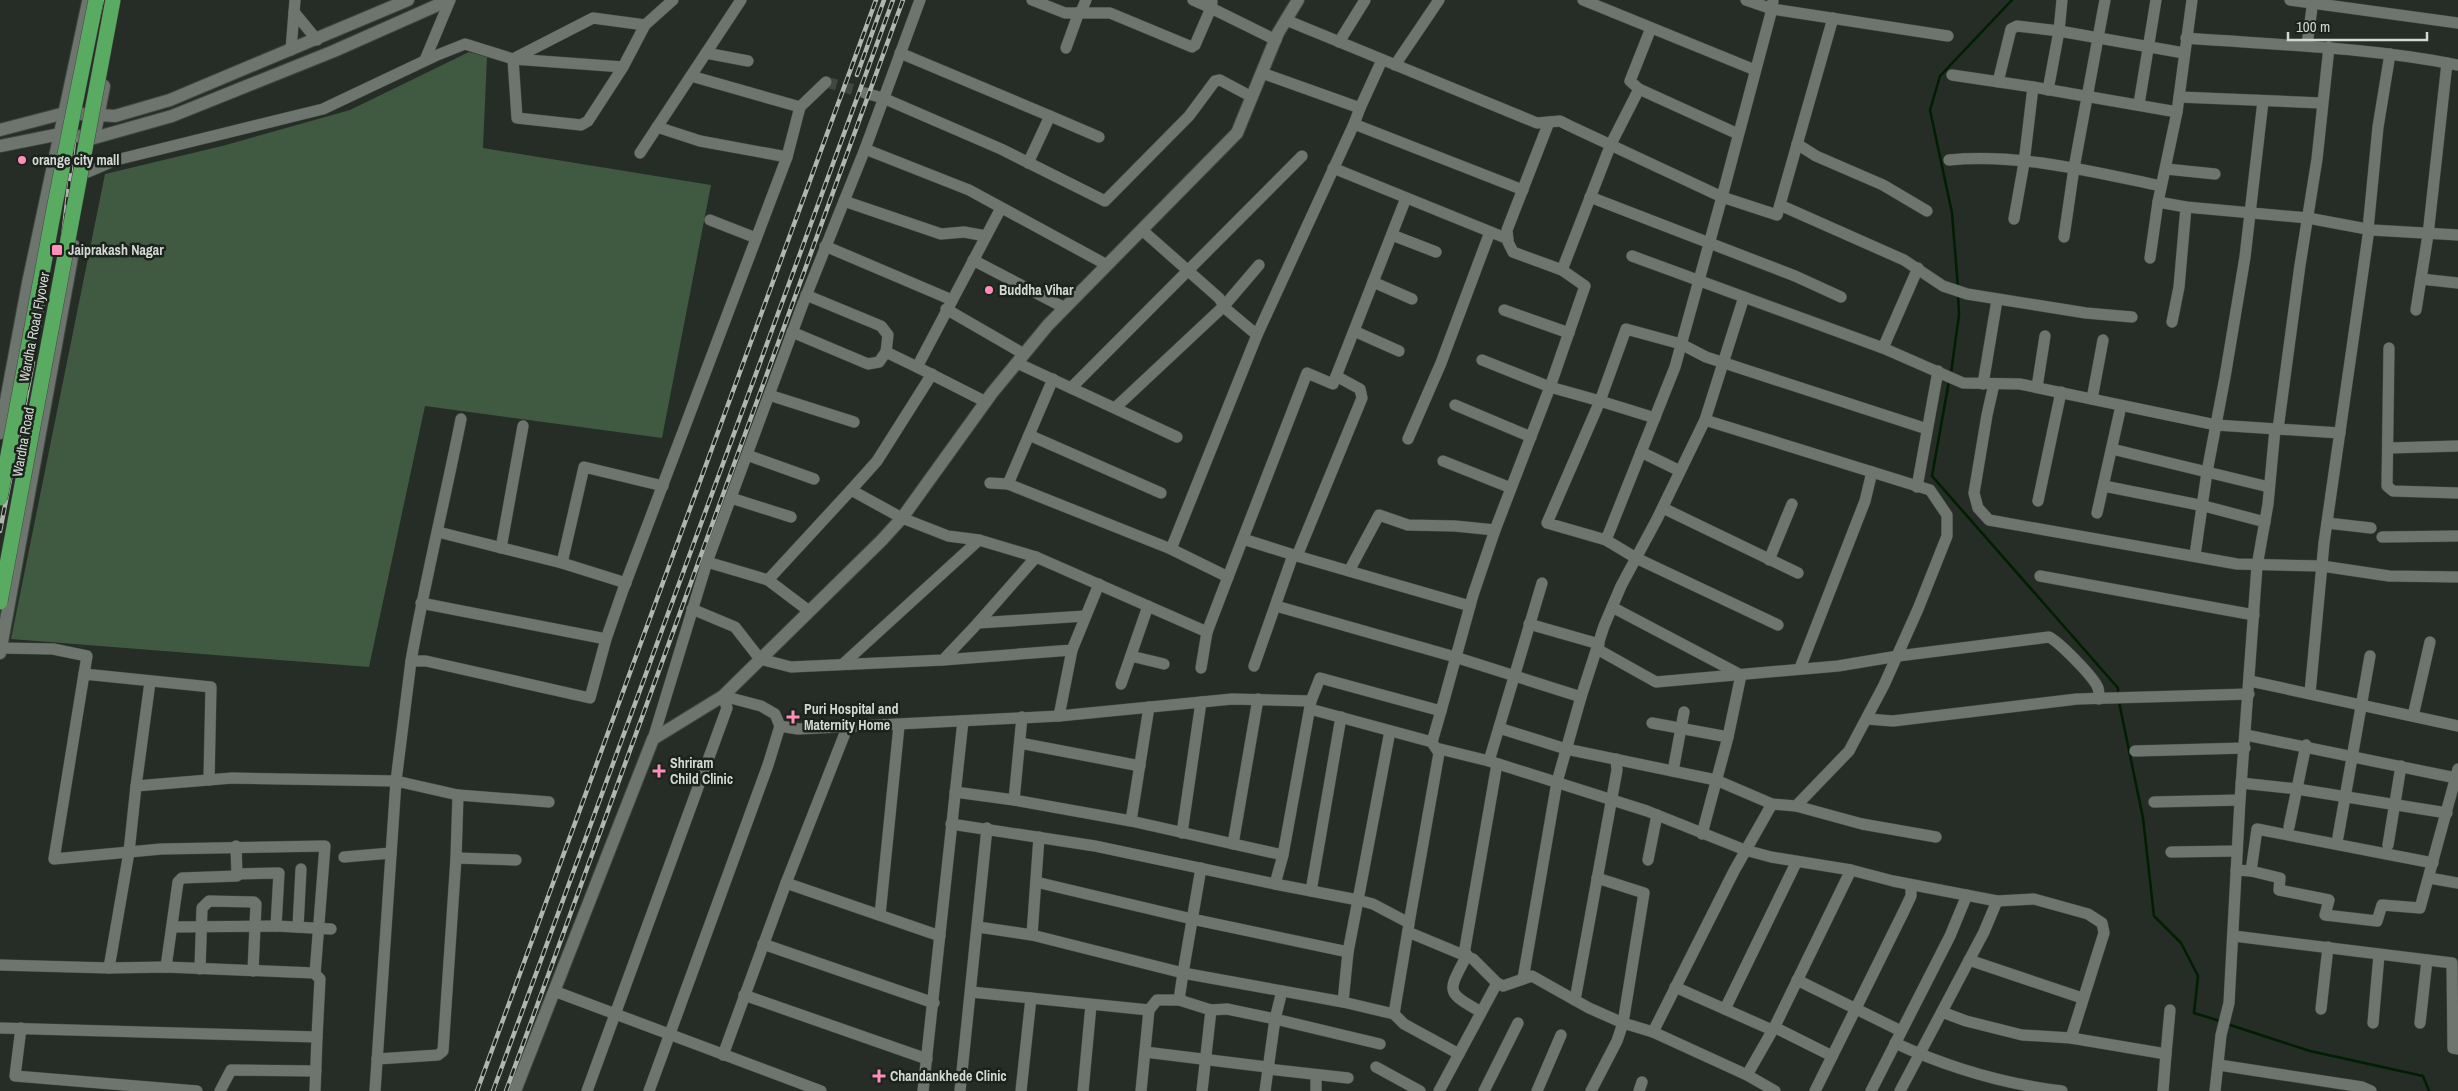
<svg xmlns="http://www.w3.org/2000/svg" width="2458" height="1091" font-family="'Archivo Narrow',sans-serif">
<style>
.green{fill:#3f5a41}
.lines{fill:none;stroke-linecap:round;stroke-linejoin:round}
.stream{stroke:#001e01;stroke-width:2.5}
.street-tunnel{stroke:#404640;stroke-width:11;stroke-dasharray:11 5.5;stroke-linecap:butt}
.street-casing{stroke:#424742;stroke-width:12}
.secondary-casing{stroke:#424742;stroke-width:14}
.street{stroke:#6e756e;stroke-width:11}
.secondary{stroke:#6e756e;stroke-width:12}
.rail-casing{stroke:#b1b5b1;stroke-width:4.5}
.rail{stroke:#1c221c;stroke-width:2.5;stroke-dasharray:8;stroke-linecap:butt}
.highway-bridge-casing{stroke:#424742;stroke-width:16;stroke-linecap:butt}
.highway-bridge{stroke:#58ab60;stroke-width:15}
.poi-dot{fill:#ff8ebb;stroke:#1c221c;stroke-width:2}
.labels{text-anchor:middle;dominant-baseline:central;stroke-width:5;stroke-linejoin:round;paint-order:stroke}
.poi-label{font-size:14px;font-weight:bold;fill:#d4d8d4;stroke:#1c221c;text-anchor:start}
.street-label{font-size:14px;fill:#d4d8d4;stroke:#1c221c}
</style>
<rect width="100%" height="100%" fill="#262c26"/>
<!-- green -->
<polygon class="green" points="469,52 487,57 483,148 711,185 662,438 425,406 369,667 11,639 105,174 222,146 350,110"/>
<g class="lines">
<!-- stream -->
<g class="stream">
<polyline points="1958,288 1952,213 1930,110 1940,76 2012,0"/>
<polyline points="1951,373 1959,315 1958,294"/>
<polyline points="1949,381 1932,476 2118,688 2118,694"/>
<polyline points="2119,702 2143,818 2154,916 2181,943 2198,976 2194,1013 2220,1021"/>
<polyline points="2227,1024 2310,1051 2423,1076 2429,1091"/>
</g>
<!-- street-tunnel -->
<polyline class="street-tunnel" points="826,82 865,93"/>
<defs>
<g id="street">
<polyline points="920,0 865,149 969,190 1107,265"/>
<polyline points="1032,0 1065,13 1110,13 1192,47 1195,45 1211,8 1276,40"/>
<polyline points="1193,0 1211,8 1212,2"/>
<polyline points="1583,0 1755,70"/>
<polyline points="1746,0 1772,9 1773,0"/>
<polyline points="2192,0 2177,112 2158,202 2186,207 2308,218 2372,230 2458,235"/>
<polyline points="2290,0 2458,23"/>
<polyline points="294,12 317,40"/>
<polyline points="1081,12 1086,0"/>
<polyline points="1286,20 1537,123 1560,121 1570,126 1722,197 1772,9 1948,36"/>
<polyline points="645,25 673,0"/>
<path d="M 2186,38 C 2277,45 2368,47 2458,65"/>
<polyline points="1339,42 1365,0"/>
<polyline points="2307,45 2313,0"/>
<polyline points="1066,48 1079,12"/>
<polyline points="291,50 295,0"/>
<polyline points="706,53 748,61"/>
<polyline points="900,53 1050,116 1028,163"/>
<polyline points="425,60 450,0"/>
<polyline points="1395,65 1439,0"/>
<polyline points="1262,73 1360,108 1354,124 1523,190"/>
<polyline points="1952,75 2033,87"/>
<polyline points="1998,82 2011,29 2017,26 2059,31 2062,0"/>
<polyline points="1639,89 1630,81 1651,28"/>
<polyline points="2048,90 2059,31 2184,53"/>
<polyline points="865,93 883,98 1001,149 1105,201 1189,116 1215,81 1220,80 1252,97"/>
<polyline points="2179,97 2321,103"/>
<polyline points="2139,104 2156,0"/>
<polyline points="800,107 826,82"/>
<polyline points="1360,108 1382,60"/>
<polyline points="1050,116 1099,137"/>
<polyline points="1549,122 1507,230 1508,242 1513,252 1562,270 1585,286 1550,387 1600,401 1547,523 1606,540 1675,367 1722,197 1777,215 1833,18"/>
<polyline points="657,127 700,141 787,157 800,107 691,76"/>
<polyline points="1797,144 1816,156 1883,185 1927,211"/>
<polyline points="640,153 741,0"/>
<path d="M 1949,160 C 2020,153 2093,172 2161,186"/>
<polyline points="1333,168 1508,239"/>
<polyline points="2166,169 2215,174"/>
<polyline points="88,172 116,160 323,109 435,56 465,44 513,59 593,18 645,25 623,67 588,121 581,125 517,118 513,59 623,67"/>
<polyline points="1590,197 1795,276 1841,297"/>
<polyline points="844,201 941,234 964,232 986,236"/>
<polyline points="1780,205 1904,260 1943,286 1967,294 2086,313 2132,317"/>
<polyline points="2014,219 2024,163 2033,87 2177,112"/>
<polyline points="710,220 756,238"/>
<polyline points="2368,229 2378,127 2390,54"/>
<polyline points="1142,230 1219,298 1226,309 1257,335 1354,124"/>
<polyline points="1392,235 1436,252"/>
<polyline points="2064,237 2074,168 2105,0"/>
<polyline points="825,246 952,300"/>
<polyline points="1632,256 1883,348 1963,383 2020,384 2216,425 2340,433"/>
<polyline points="2150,258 2158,202"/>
<polyline points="973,260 1065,308"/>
<polyline points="1562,270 1611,144 1639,89 1738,134"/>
<polyline points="2421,279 2458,283"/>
<polyline points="1373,282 1412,299"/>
<polyline points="806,295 881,326 888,335 886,352 917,367"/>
<polyline points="946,309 1024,354"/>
<polyline points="1504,310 1569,333"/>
<polyline points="2416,310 2428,235 2447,63"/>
<polyline points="2172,322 2179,287 2186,207"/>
<polyline points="1354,331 1399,351"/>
<polyline points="792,332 868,364 879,362 886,352"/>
<polyline points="1257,335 1171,549 1228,577 1307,373 1333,384 1406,198"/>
<polyline points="1883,348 1918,268"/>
<polyline points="2389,348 2387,486 2393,491 2458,493"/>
<polyline points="1017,363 1071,388 1302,156"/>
<polyline points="932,374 877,461 851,490 902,518 948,536 979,540 1036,557 1207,632 1228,577"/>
<polyline points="1053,379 1008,484 1171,549"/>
<polyline points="1983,384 1997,300"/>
<polyline points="1994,384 1987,415 1974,493 1978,508 1989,520 2237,564 2322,566 2389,576 2458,577"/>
<polyline points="2037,387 2045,336"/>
<polyline points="1071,388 1177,437"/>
<polyline points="769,395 854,422"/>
<polyline points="2092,399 2103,340"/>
<polyline points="986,402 917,367 1001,208"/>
<polyline points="1455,405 1531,437"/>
<polyline points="1115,408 1224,306 1259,265"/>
<polyline points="1655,418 1600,401 1626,329 1681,344 1706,357 1927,429"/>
<path d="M 461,419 C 445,500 425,580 411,661 L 426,661 L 590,698 L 606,639 L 623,590 L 787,157"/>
<polyline points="2278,429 2300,265 2317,159 2329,47"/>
<polyline points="1029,435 1161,493"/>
<polyline points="1408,439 1441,363 1490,232"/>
<polyline points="2389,448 2458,446"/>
<polyline points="2112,449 2269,487"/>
<polyline points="1641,452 1680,471"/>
<polyline points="747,455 814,479"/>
<polyline points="1443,461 1511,488"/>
<polyline points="990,483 1008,484"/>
<polyline points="2104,486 2204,506 2265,522"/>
<polyline points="1917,487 1938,371"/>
<polyline points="731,498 791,517"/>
<polyline points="2038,501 2061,392"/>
<polyline points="1663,508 1798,573"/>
<polyline points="2097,513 2121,406"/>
<polyline points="2327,523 2371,528"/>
<polyline points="438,532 562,563 626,583"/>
<polyline points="2382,537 2458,536"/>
<polyline points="1243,539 1297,556 1362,398 1360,389 1336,376"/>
<polyline points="1606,540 1636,558 1778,625"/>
<polyline points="501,548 523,426"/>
<polyline points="2195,555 2207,472 2225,377 2245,257 2263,101"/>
<polyline points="1297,556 1470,606"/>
<polyline points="1769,560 1792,504"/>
<polyline points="562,563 584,467 663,486"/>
<polyline points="1349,571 1379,515 1408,525 1455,526 1495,530"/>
<polyline points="2040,576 2254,615"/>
<polyline points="768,580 707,562 802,306 865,149"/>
<polyline points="421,603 606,639"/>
<polyline points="1276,606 1455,657 1581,697"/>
<polyline points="1612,607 1741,675"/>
<polyline points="692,609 735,627 760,659 791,667 943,660 1072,650 1099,584"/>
<polyline points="809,611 768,580 851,490"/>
<polyline points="978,623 1036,557"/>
<polyline points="1529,624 1599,644"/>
<polyline points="1,648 53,649 87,656 84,674"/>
<path d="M 1597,649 L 1656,682 L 1838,666 L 1898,656 L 2049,637 C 2059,642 2094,677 2098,688 C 2099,691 2099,695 2099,699"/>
<polyline points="1131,656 1164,664"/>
<polyline points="943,660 978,623 1085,616"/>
<polyline points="843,664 979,540"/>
<polyline points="1254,666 1293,555"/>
<polyline points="1201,668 1207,632"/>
<polyline points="1800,668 1865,501 1872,472"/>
<polyline points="2250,681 2458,726"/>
<polyline points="1121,684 1148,606"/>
<polyline points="2310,693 2324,543 2369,229"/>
<polyline points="1149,707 1131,821 1283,855 1311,701"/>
<polyline points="1310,709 1432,742 1441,711"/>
<polyline points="1059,716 1072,650"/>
<polyline points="2413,716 2430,642"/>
<polyline points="1867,719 1893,721 2077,699 2249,694"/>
<polyline points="1652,723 1728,737"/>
<polyline points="1499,728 1566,749 1716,780 1772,804 1796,806 1849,751 1884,685 1918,609 1947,536 1947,515 1930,490 1705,420"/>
<polyline points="1390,731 1358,900 1373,904 1409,923 1439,753 1433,744"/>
<polyline points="2246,735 2456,778"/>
<polyline points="653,739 707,562"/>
<polyline points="1020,743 1140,766"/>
<polyline points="1436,748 1489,761 1647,811 1745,850 1771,857 1851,870 1893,881 1997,901 2034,899 2088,914 2102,923 2104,933 2071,1038"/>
<polyline points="2135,751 2245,748"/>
<polyline points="1489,761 1542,583"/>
<polyline points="1673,771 1684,712"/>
<polyline points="209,780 211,687 84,674 54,859 161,849 325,846 315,974"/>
<polyline points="2241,783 2297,789 2447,813"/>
<polyline points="136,786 150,682"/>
<polyline points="955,792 1014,800 1131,821"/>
<polyline points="1014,800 1022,717"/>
<polyline points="2154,802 2240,800"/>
<polyline points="1796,806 1862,824 1936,837"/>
<polyline points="951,824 1095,846 1275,884 1283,855"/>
<polyline points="2289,827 2306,745"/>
<polyline points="1182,833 1201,702"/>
<polyline points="1702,834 1728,737 1741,675"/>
<polyline points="2338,837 2370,656"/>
<polyline points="1233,844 1258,699"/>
<polyline points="2388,845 2401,766"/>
<polyline points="2171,852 2237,851"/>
<polyline points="344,857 391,853"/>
<polyline points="456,858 516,860"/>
<polyline points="1648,860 1657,815"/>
<polyline points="2236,870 2251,871 2280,878 2279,890 2329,900 2325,915 2377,921 2382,905 2420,908 2458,769"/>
<polyline points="2251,871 2257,829 2433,863"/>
<polyline points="237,874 279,873 276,926"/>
<polyline points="1597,878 1644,893 1623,1023 1653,1032 1734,871 1772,804"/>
<polyline points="2429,878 2458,883"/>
<polyline points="1036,882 1192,919 1348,952 1343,1002 1183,973 1179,1000 1157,1000 1149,1010"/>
<polyline points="786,883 940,936"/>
<polyline points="1275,884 1358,900 1348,952"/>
<polyline points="1311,891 1341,717"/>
<polyline points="880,915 899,726"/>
<polyline points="172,927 276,926 331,929"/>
<polyline points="298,927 301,869"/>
<polyline points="978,927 1032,935 1039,837"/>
<polyline points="1408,932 1473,959 1497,983 1439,1091"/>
<polyline points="1032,935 1183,973 1201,868"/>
<polyline points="2234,936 2452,963 2453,1048 2458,1049"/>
<polyline points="763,944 934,1003"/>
<polyline points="1464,954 1497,764"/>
<path d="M 1467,955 C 1448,992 1444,991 1481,1012"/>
<polyline points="1969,960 2082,998"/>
<polyline points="0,965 109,968 129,852 136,786 232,778 396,781 458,795 549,802"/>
<polyline points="166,967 178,882 182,878 237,876 236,846"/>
<polyline points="109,968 166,967 314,973 320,979 317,1037"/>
<polyline points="200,969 202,908 209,901 254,902 256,904 253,971"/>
<polyline points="1523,979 1557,782 1581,697 1604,626 1621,586 1657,519 1705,420 1744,297"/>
<polyline points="1797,980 1901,1031"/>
<polyline points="1497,983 1503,986 1532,976 1589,1008 1623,1023 1617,1041 1591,1091"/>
<polyline points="1675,987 1772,1030"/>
<polyline points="554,991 821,1091"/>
<polyline points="1282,991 1275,1019 1380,1044"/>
<polyline points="971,992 1149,1010 1141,1091"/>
<polyline points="744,995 927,1059"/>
<polyline points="1179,1000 1211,1010 1202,1091"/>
<polyline points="1575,1000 1617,770 1616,759"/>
<polyline points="1343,1002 1394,1014 1409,924"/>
<polyline points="1725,1009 1796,863"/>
<polyline points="2321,1009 2328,947"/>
<polyline points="1211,1010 1227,1009 1275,1019 1265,1091"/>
<polyline points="1942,1012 1966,1021 2022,1035 2071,1038 2166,1054 2163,1091"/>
<polyline points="1394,1014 1404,1024 1459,1054"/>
<polyline points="2373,1023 2379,955"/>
<polyline points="2420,1023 2427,960"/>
<polyline points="1774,1027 1832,1056"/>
<polyline points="0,1028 317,1037 315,1091"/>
<polyline points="21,1028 15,1076 197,1091"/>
<polyline points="1653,1032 1747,1075 1775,1091"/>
<path d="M 1895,1043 C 1947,1067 2004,1084 2062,1091"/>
<polyline points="1145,1052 1267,1067"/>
<polyline points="2166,1054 2170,1010"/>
<polyline points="723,1055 786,883 847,728"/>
<polyline points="377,1059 438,1055 443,1051 456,858 458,795"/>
<polyline points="2219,1065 2362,1087 2371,1091"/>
<polyline points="1376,1067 1420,1091"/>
<polyline points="1267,1069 1348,1078"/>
<polyline points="1747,1075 1775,1026 1851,870"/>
<polyline points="220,1091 231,1070 316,1071"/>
<polyline points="375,1091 396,781 411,661"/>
<polyline points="587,1091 727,708 723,696 761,706 775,714 780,726 798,729 1059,716 1232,699 1311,701 1320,678 1441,711 1473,595 1495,530 1550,387 1482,360"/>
<polyline points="649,1091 768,765 780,726"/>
<polyline points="923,1091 963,721"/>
<polyline points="960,1091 987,828"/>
<polyline points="1021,1091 1031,998"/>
<polyline points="1083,1091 1091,1005"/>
<polyline points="1316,1091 1316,1076"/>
<polyline points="1484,1091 1518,1023"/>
<polyline points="1537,1091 1561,1035"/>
<polyline points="1639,1091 1642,1082"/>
<polyline points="1815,1091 1903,913 1911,896 1911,885"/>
<polyline points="1871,1091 1950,936 1967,895"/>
<polyline points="1900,1091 1984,932 1997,901"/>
<polyline points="2215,1091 2221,1035 2229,1003 2240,800 2257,566 2268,504 2275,429"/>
</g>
<g id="secondary">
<polyline points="0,130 65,113 115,116 170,100 408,0"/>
<polyline points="95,133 104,86"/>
<polyline points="0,146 60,134 94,138 172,116 334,51 449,0"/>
<polyline points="0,433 28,283 88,2"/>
<polyline points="0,653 74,246"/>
<polyline points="515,1091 653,739 723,696 882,540 902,518 992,393 1048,325 1237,133 1278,33 1298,0"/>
</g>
</defs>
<!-- street casing -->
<use href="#street" class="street-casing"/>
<!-- secondary casing -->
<use href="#secondary" class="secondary-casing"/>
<!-- street -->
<use href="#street" class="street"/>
<!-- secondary -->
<use href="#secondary" class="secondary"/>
<defs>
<g id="rail">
<polyline points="857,75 884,0"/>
<polyline points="39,327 65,162"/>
<polyline points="0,531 33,362"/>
<polyline points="0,583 61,255 78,106 102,0"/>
<polyline points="477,1091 876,0"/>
<polyline points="493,1091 893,0"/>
<polyline points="506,1091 903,0"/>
</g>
</defs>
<!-- rail casing -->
<use href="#rail" class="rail-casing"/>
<!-- rail -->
<use href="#rail" class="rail"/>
<defs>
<g id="highway-bridge">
<polyline points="0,498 55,204 96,0"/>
<polyline points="0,602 113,0"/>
</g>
</defs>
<!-- highway-bridge casing -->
<use href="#highway-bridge" class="highway-bridge-casing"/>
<!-- highway-bridge -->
<use href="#highway-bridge" class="highway-bridge"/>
</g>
<!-- markers -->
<g class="poi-dot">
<circle cx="22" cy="160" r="5"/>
<rect x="51" y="244" width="12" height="12" rx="2.5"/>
<circle cx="989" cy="290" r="5"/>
<path d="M790.5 709.5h5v5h5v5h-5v5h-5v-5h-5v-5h5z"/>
<path d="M656.5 763.5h5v5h5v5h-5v5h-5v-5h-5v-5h5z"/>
<path d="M876.5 1068.5h5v5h5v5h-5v5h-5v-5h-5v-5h5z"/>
</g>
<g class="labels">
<!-- poi labels -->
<g class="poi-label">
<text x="32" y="160">orange city mall</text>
<text x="68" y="250">Jaiprakash Nagar</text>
<text x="999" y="290">Buddha Vihar</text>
<text x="804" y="709">Puri Hospital and<tspan x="804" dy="16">Maternity Home</tspan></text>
<text x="670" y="763">Shriram<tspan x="670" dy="16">Child Clinic</tspan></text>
<text x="890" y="1076">Chandankhede Clinic</text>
</g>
<!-- street labels -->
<g class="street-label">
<text transform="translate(34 327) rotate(-79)">Wardha Road Flyover</text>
<text transform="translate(23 442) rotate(-80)">Wardha Road</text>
</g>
</g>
<!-- scale -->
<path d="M2288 32v8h139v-8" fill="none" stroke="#d4d8d4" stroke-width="2.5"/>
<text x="2296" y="32" font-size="15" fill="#d4d8d4" stroke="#1c221c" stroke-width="4" paint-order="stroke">100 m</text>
</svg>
